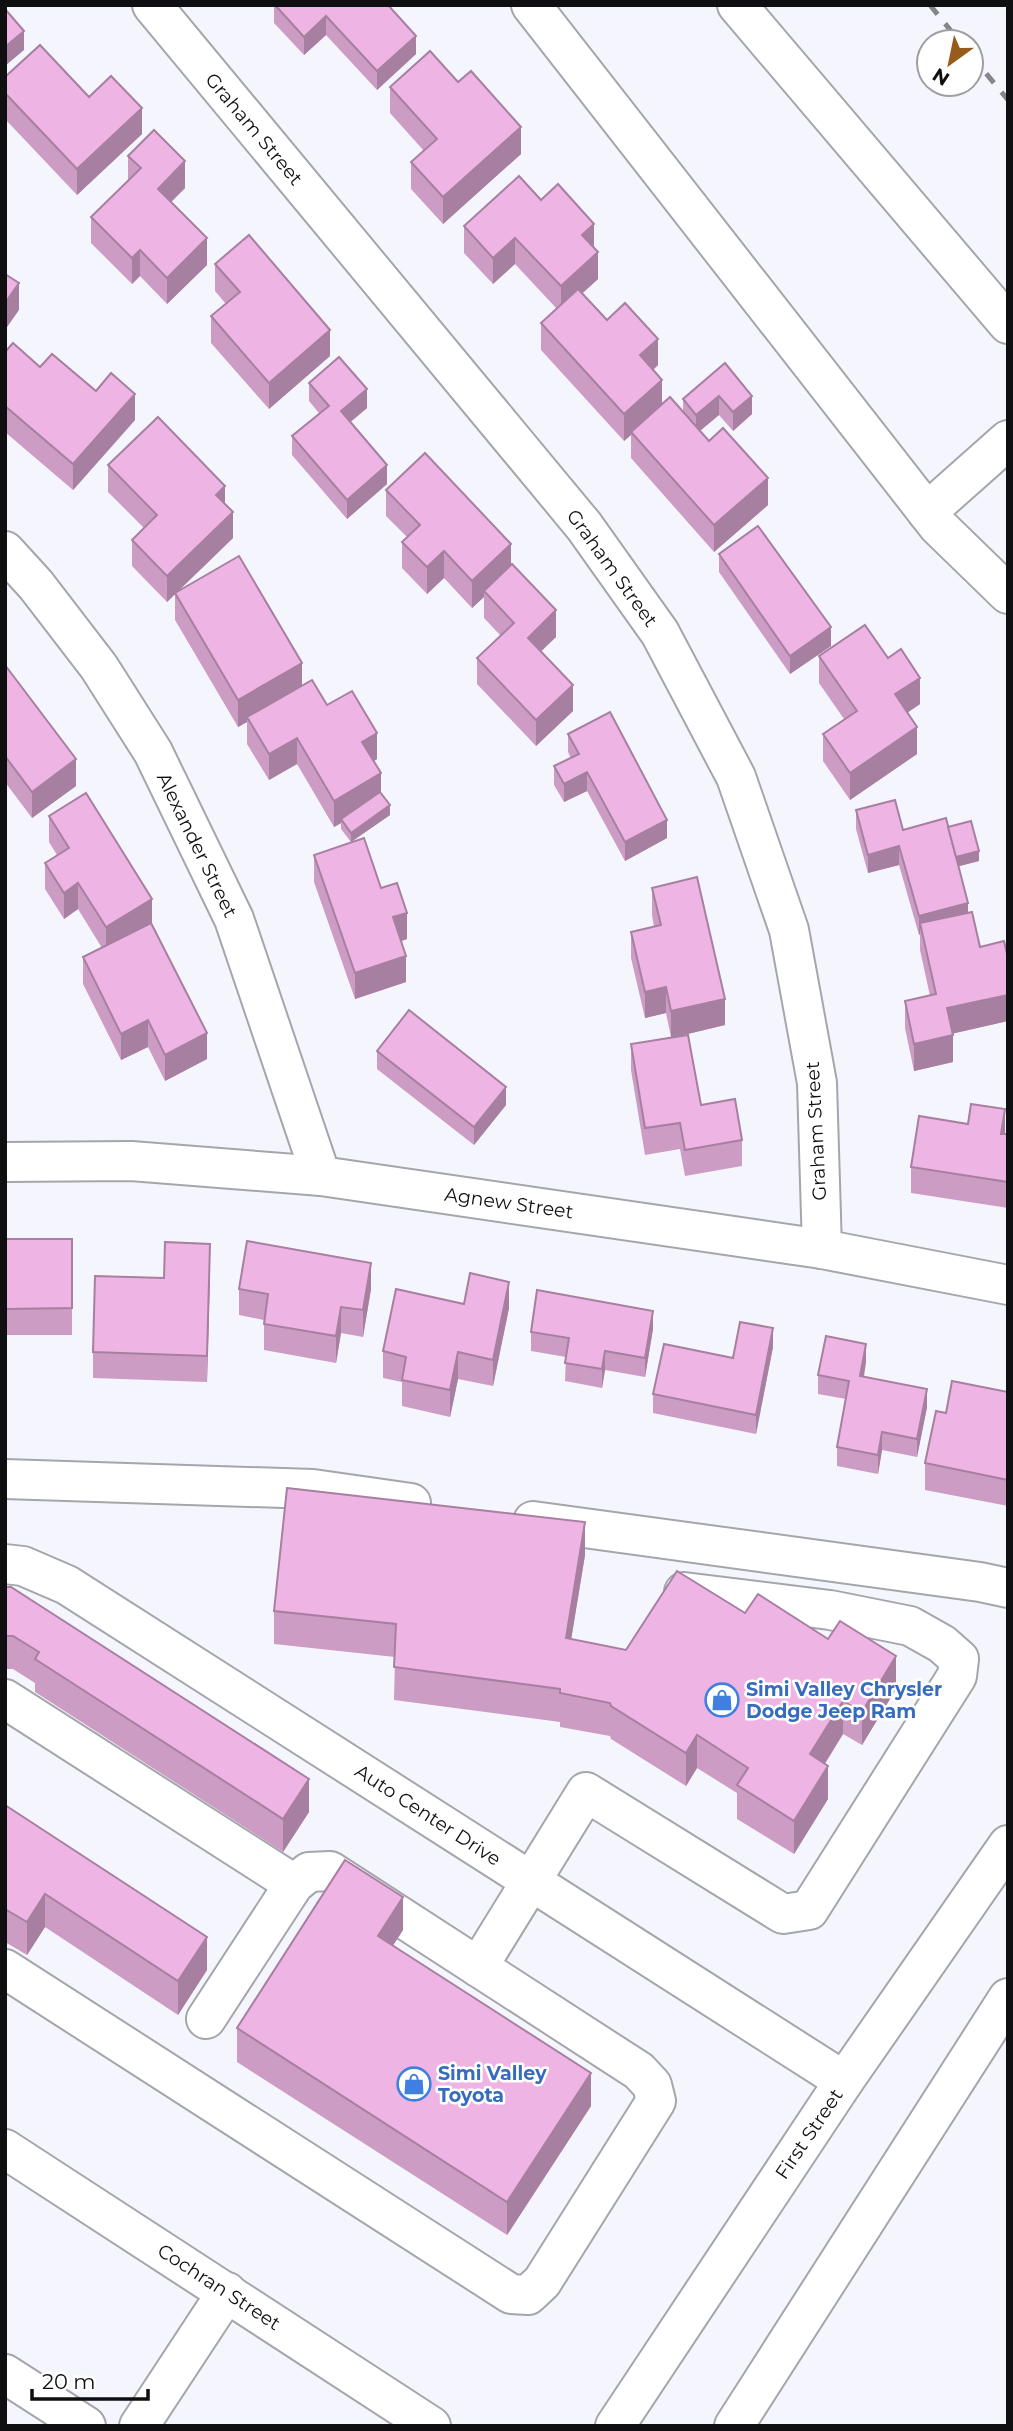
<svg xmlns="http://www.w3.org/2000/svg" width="1013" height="2431" font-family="Montserrat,sans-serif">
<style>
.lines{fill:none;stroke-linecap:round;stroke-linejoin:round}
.minor-casing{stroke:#a4a6ac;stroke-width:42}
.major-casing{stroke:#a4a6ac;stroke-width:42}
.minor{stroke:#fff;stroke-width:38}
.major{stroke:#fff;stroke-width:38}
.rail{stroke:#85858a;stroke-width:5;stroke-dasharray:12 12;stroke-linecap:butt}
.wall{fill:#cd9cc4}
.shaded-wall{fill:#a77fa0}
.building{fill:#eeb5e4;stroke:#a77fa0;stroke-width:2}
.labels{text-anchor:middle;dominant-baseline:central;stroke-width:5;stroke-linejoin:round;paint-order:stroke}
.street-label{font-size:19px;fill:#0f0f11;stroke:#fff}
.shop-label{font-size:19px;font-weight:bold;fill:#366cbe;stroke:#fff;text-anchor:start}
</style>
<rect width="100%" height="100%" fill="#f5f6fd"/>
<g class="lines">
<defs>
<g id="minor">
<polyline points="152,5 584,526 660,633 736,777 789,930 817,1083 822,1249"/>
<polyline points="531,5 938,526 1008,594"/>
<polyline points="737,5 1008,324"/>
<polyline points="927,512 1008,440"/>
<polyline points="5,551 36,585 99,667 153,752 234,919 321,1176"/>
<polyline points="5,1162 131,1161 321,1176 822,1249 1008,1285"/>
<polyline points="5,1479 313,1489 411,1503"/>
<polyline points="533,1521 980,1582 1008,1588"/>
<polyline points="5,1564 23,1566 67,1585 844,2081"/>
<polyline points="5,1699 294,1884"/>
<polyline points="478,1967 586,1792 783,1914 809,1910 957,1676 959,1659 942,1644 910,1626 830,1610 684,1592"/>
<polyline points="5,1969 511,2294 528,2295 542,2282 656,2101 652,2085 639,2071 330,1871 309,1872 294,1884 206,2019"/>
<polyline points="5,2374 86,2426"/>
<polyline points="139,2426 227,2292"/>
</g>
<g id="major">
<polyline points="5,2149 431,2426"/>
<polyline points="615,2426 844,2081 1008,1845"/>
<polyline points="734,2426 1008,1998"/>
</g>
</defs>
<!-- minor casing -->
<use href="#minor" class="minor-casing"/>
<!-- major casing -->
<use href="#major" class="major-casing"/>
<!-- minor -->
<use href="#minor" class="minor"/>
<!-- major -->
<use href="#major" class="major"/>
<!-- rail -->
<g class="rail">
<polyline points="930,5 960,42"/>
<polyline points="971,55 1008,100"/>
</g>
</g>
<!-- wall -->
<g class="wall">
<polygon points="274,5 388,5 416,54 377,90 326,35 304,55 274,23"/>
<polygon points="5,77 89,97 142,134 77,195 5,119"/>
<polygon points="390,87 521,154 443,224 411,189 411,162 424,151 390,113"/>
<polygon points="128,156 185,188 171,202 207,265 167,304 140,276 132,284 91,243 91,217 128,181"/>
<polygon points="541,200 594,248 598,279 582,293 607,320 658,365 653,370 662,405 683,411 683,399 725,363 752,414 733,431 719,415 700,431 768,505 714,552 631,458 631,435 624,441 541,350 541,323 557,309 515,264 493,284 464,253 464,226"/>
<polygon points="215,264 330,356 269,409 211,343 211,316 226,304 215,291"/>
<polygon points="5,352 96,391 135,420 73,490 5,432"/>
<polygon points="309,383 367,408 350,422 387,484 347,519 292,455 292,436 319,413 309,401"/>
<polygon points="108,465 225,504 233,538 177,592 302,685 327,705 377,759 374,761 381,793 390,815 351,842 341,829 341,823 334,827 297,764 269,780 247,744 247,722 238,727 175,620 175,594 167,602 132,566 132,540 144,528 108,492"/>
<polygon points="386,490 511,565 556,637 541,651 573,711 536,746 477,684 477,658 501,636 484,618 484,597 472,608 444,578 427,594 402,568 402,542 407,537 386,516"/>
<polygon points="719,554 831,646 790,674 719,572"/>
<polygon points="819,656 920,704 907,713 917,754 850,800 823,761 823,734 844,719 819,683"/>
<polygon points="5,665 76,786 32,818 5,782"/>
<polygon points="568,734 667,838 625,861 587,791 564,802 554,785 554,766 571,758 568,752"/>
<polygon points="856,810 903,830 948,827 979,861 959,866 968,912 980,947 1008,958 1008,1021 953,1033 953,1062 914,1071 905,1028 905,1001 930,996 920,950 920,934 919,935 899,865 868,873 856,829"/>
<polygon points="49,816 152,924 207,1059 165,1081 148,1047 121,1060 83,984 83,957 102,948 78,909 64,919 45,889 45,863 57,855 49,842"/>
<polygon points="314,855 381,888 407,939 401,941 406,982 355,999 314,882"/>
<polygon points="652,888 725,1025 679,1036 701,1105 742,1140 742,1166 685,1176 680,1149 645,1155 631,1070 631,1044 671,1037 666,1013 645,1018 631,958 631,932 654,927 652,915"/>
<polygon points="377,1051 506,1105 474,1145 377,1069"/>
<polygon points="1005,1134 1008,1134 1008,1208 911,1193 911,1167"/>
<rect x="5" y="1239" width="67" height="96"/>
<polygon points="210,1271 207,1382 93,1378 93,1352 164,1278"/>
<polygon points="239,1289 371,1289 363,1337 341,1333 336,1363 264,1350 264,1320 239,1315"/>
<polygon points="464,1304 509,1308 493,1386 458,1379 450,1417 402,1406 402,1382 383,1378 383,1351"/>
<polygon points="653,1329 645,1377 605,1370 602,1388 565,1381 566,1357 531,1351 531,1332"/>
<polygon points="773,1347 756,1434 653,1413 653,1394 733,1358"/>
<polygon points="866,1362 864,1377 927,1407 917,1457 882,1450 878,1474 837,1466 837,1447 846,1399 818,1394 818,1375"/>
<polygon points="1008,1392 1008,1506 925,1490 925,1463 946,1413"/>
<polygon points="585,1555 571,1639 626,1650 745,1613 896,1689 862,1745 843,1734 825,1764 828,1799 794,1854 737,1819 737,1793 697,1768 686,1786 611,1739 610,1736 560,1727 560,1722 394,1700 395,1657 274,1644 274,1611"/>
<polygon points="5,1587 309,1812 283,1852 35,1692 35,1683 13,1669 5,1669"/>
<polygon points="5,1805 207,1970 178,2015 45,1927 27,1955 5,1942"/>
<polygon points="403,1930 393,1945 591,2106 507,2235 237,2062 237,2028"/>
</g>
<!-- shaded-wall -->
<g class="shaded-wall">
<polygon points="326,16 326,35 304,55 304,37"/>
<polygon points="24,31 24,50 5,66 5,47"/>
<polygon points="416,36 416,54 377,90 377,71"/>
<polygon points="142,108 142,134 77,195 77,169"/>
<polygon points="521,127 521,154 443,224 443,197"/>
<polygon points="185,161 185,188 158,215 158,189"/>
<polygon points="594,224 594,250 582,235"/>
<polygon points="207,238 207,265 167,304 167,278"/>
<polygon points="515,238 515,264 493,284 493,258"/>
<polygon points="140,250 140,276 132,284 132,258"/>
<polygon points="598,252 598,279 561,313 561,286"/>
<polygon points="19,283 19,310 5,330 5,303"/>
<polygon points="330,330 330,356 269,409 269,383"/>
<polygon points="658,339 658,365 640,382 640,355"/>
<polygon points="662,380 662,406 631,432 631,435 624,441 624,414"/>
<polygon points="367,389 367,408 341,430 341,411"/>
<polygon points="135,394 135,420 73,490 73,464"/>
<polygon points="719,396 719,415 696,434 696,415"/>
<polygon points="752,396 752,414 733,431 733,412"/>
<polygon points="387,465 387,484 347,519 347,500"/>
<polygon points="768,478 768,505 714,552 714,525"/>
<polygon points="225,486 225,513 216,495"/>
<polygon points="233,512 233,538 167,602 167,576"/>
<polygon points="511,544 511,570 484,591 484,597 472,608 472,581"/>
<polygon points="444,551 444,578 427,594 427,567"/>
<polygon points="556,610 556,637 528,664 528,638"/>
<polygon points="831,627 831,646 790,674 790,656"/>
<polygon points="302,663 302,689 247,717 247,722 238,727 238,700"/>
<polygon points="920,678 920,704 895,721 895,694"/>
<polygon points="573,685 573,711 536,746 536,720"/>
<polygon points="917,727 917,754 850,800 850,773"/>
<polygon points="377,733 377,759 362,768 362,742"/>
<polygon points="297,738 297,764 269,780 269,754"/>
<polygon points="76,759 76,786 32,818 32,792"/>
<polygon points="587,772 587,791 564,802 564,784"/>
<polygon points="381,773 381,799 341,819 341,823 334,827 334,801"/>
<polygon points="390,805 390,815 351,842 351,833"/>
<polygon points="667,820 667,838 625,861 625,842"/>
<polygon points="899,846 899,865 868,873 868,855"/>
<polygon points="979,851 979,861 956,867 956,857"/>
<polygon points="78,883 78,909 64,919 64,893"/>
<polygon points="152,899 152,925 106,953 106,927"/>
<polygon points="968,903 968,922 920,923 920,934 919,935 919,916"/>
<polygon points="407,913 407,939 393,944 393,917"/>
<polygon points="406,956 406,982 355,999 355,973"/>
<polygon points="666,987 666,1013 645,1018 645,992"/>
<polygon points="1008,995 1008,1021 947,1035 947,1008"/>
<polygon points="725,999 725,1025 671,1038 671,1011"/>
<polygon points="148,1020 148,1047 121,1060 121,1034"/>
<polygon points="207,1033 207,1059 165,1081 165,1055"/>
<polygon points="953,1035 953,1062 914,1071 914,1044"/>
<polygon points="506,1087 506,1105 474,1145 474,1127"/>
<polygon points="1005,1109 1005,1136 1001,1134"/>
<polygon points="210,1244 210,1271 207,1382 207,1356"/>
<polygon points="371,1263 371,1289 363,1337 363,1310"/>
<polygon points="509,1282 509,1308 493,1386 493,1360"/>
<polygon points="341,1307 341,1333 336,1363 336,1336"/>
<polygon points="653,1311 653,1329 645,1377 645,1358"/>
<polygon points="773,1328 773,1347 756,1434 756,1415"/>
<polygon points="866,1344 866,1362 860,1395 860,1376"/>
<polygon points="605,1351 605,1370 602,1388 602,1369"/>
<polygon points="458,1352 458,1379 450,1417 450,1390"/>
<polygon points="927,1389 927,1407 917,1457 917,1439"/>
<polygon points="882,1432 882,1450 878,1474 878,1455"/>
<polygon points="585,1522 585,1555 566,1671 566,1638"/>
<polygon points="896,1656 896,1689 862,1745 862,1712"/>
<polygon points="843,1701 843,1734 810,1787 810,1754"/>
<polygon points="697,1735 697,1768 686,1786 686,1753"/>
<polygon points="828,1766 828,1799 794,1854 794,1821"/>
<polygon points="309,1779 309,1812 283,1852 283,1819"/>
<polygon points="45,1894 45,1927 27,1955 27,1922"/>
<polygon points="403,1897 403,1930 378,1969 378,1936"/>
<polygon points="207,1937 207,1970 178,2015 178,1981"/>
<polygon points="591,2073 591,2106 507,2235 507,2202"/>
</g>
<!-- building -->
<g class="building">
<polygon points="275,5 388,5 416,36 377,71 326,16 304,37"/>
<polygon points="5,9 24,31 5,47"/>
<polygon points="40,45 89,97 111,76 142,108 77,169 5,93 5,77"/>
<polygon points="430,51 458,82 471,71 521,127 443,197 411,162 437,139 390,87"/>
<polygon points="154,130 185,161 158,189 207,238 167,278 140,250 132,258 91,217 141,168 128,156"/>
<polygon points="519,176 541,200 558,184 594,224 582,235 598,252 561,286 515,238 493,258 464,226"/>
<polygon points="249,235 330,330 269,383 211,316 240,292 215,264"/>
<polygon points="5,274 19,283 5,303"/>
<polygon points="578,289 607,320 625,303 658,339 640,355 662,380 624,414 541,323"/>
<polygon points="13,343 40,367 52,354 96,391 111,373 135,394 73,464 5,406 5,352"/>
<polygon points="339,357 367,389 341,411 387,465 347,500 292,436 329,406 309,383"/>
<polygon points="725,363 752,396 733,412 719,396 696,415 683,399"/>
<polygon points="670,397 709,441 723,428 768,478 714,525 631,432"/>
<polygon points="158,417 225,486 216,495 233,512 167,576 132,540 157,515 108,465"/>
<polygon points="425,453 511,544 472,581 444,551 427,567 402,542 420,525 386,490"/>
<polygon points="758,526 831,627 790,656 719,554"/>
<polygon points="239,556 302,663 238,700 175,593"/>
<polygon points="512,564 556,610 528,638 573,685 536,720 477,658 514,623 484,591"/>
<polygon points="865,625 888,658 901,649 920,678 895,694 917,727 850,773 823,734 857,711 819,656"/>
<polygon points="5,665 76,759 32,792 5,756"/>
<polygon points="312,680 327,705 352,691 377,733 362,742 381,773 334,801 297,738 269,754 247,717"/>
<polygon points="610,712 667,820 625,842 587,772 564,784 554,766 579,754 568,734"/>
<polygon points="380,792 390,805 351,833 341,819"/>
<polygon points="86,793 152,899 106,927 78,883 64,893 45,863 69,848 49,816"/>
<polygon points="895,800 903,830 946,818 968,903 919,916 899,846 868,855 856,810"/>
<polygon points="971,821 979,851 956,857 948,827"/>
<polygon points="364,838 381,888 397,883 407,913 393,917 406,956 355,973 314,855"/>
<polygon points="697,877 725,999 671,1011 666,987 645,992 631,932 661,925 652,888"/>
<polygon points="972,912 980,947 1004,941 1008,958 1008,995 947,1008 953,1035 914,1044 905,1001 936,994 920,923"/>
<polygon points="151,923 207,1033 165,1055 148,1020 121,1034 83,957"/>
<polygon points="409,1010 506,1087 474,1127 377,1051"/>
<polygon points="688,1035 701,1105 735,1099 742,1140 685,1150 680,1123 645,1128 631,1044"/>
<polygon points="971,1104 1005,1109 1001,1134 1008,1134 1008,1182 911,1167 919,1116 968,1124"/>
<polygon points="5,1239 72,1239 72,1308 5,1309"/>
<polygon points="247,1241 371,1263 363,1310 341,1307 336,1336 264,1324 268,1294 239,1289"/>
<polygon points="165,1242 210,1244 207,1356 93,1352 95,1276 164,1278"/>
<polygon points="470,1273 509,1282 493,1360 458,1352 450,1390 402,1380 406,1357 383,1351 396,1289 464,1304"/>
<polygon points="537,1290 653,1311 645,1358 605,1351 602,1369 565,1363 569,1338 531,1332"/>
<polygon points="740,1322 773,1328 756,1415 653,1394 664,1344 733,1358"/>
<polygon points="826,1336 866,1344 860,1376 927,1389 917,1439 882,1432 878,1455 837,1447 849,1381 818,1375"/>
<polygon points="952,1381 1008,1392 1008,1480 925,1463 936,1411 946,1413"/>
<polygon points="287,1488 585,1522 566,1638 626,1650 677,1571 745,1613 758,1594 828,1639 840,1621 896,1656 862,1712 843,1701 810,1754 828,1766 794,1821 737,1785 748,1768 697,1735 686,1753 611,1706 610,1703 560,1693 560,1689 394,1667 396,1624 274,1611"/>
<polygon points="5,1587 11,1587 309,1779 283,1819 35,1659 39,1652 13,1636 5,1636"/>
<polygon points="5,1805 207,1937 178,1981 45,1894 27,1922 5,1909"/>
<polygon points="345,1860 403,1897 378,1936 591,2073 507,2202 237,2028"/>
</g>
<!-- icons -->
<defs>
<symbol id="shop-ring" viewBox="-11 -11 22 22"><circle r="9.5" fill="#fff" stroke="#3f7fe0" stroke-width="1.5"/><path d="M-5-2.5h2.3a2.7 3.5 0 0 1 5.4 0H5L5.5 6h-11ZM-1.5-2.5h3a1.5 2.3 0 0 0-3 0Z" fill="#3f7fe0"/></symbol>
</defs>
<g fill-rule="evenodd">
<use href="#shop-ring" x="703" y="1681" width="38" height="38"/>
<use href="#shop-ring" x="395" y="2065" width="38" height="38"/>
</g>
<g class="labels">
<!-- street labels -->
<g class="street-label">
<text transform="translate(254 129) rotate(50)">Graham Street</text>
<text transform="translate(612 568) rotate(54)">Graham Street</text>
<text transform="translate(197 845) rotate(64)">Alexander Street</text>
<text transform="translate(816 1131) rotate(-93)">Graham Street</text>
<text transform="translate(509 1203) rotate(8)">Agnew Street</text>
<text transform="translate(428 1815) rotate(33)">Auto Center Drive</text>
<text transform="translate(809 2134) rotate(-56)">First Street</text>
<text transform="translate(219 2287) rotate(33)">Cochran Street</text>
</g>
<!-- shop labels -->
<g class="shop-label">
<text x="746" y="1689">Simi Valley Chrysler<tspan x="746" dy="22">Dodge Jeep Ram</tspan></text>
<text x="438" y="2073">Simi Valley<tspan x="438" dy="22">Toyota</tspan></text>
</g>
</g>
<!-- border -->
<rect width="1013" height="2431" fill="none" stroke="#0f0f11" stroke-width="14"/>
<!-- north arrow -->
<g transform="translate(950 63) rotate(213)"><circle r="33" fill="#ffffff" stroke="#9f9fa0" stroke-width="2"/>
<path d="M0-5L12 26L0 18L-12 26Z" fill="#975c1b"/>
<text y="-10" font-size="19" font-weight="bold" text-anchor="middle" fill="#0f0f11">N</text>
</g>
<!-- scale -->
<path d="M32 2389v10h116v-10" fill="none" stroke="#0f0f11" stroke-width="3.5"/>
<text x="42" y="2389" font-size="21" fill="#0f0f11" stroke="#ffffff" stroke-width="5" paint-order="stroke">20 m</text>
</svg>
